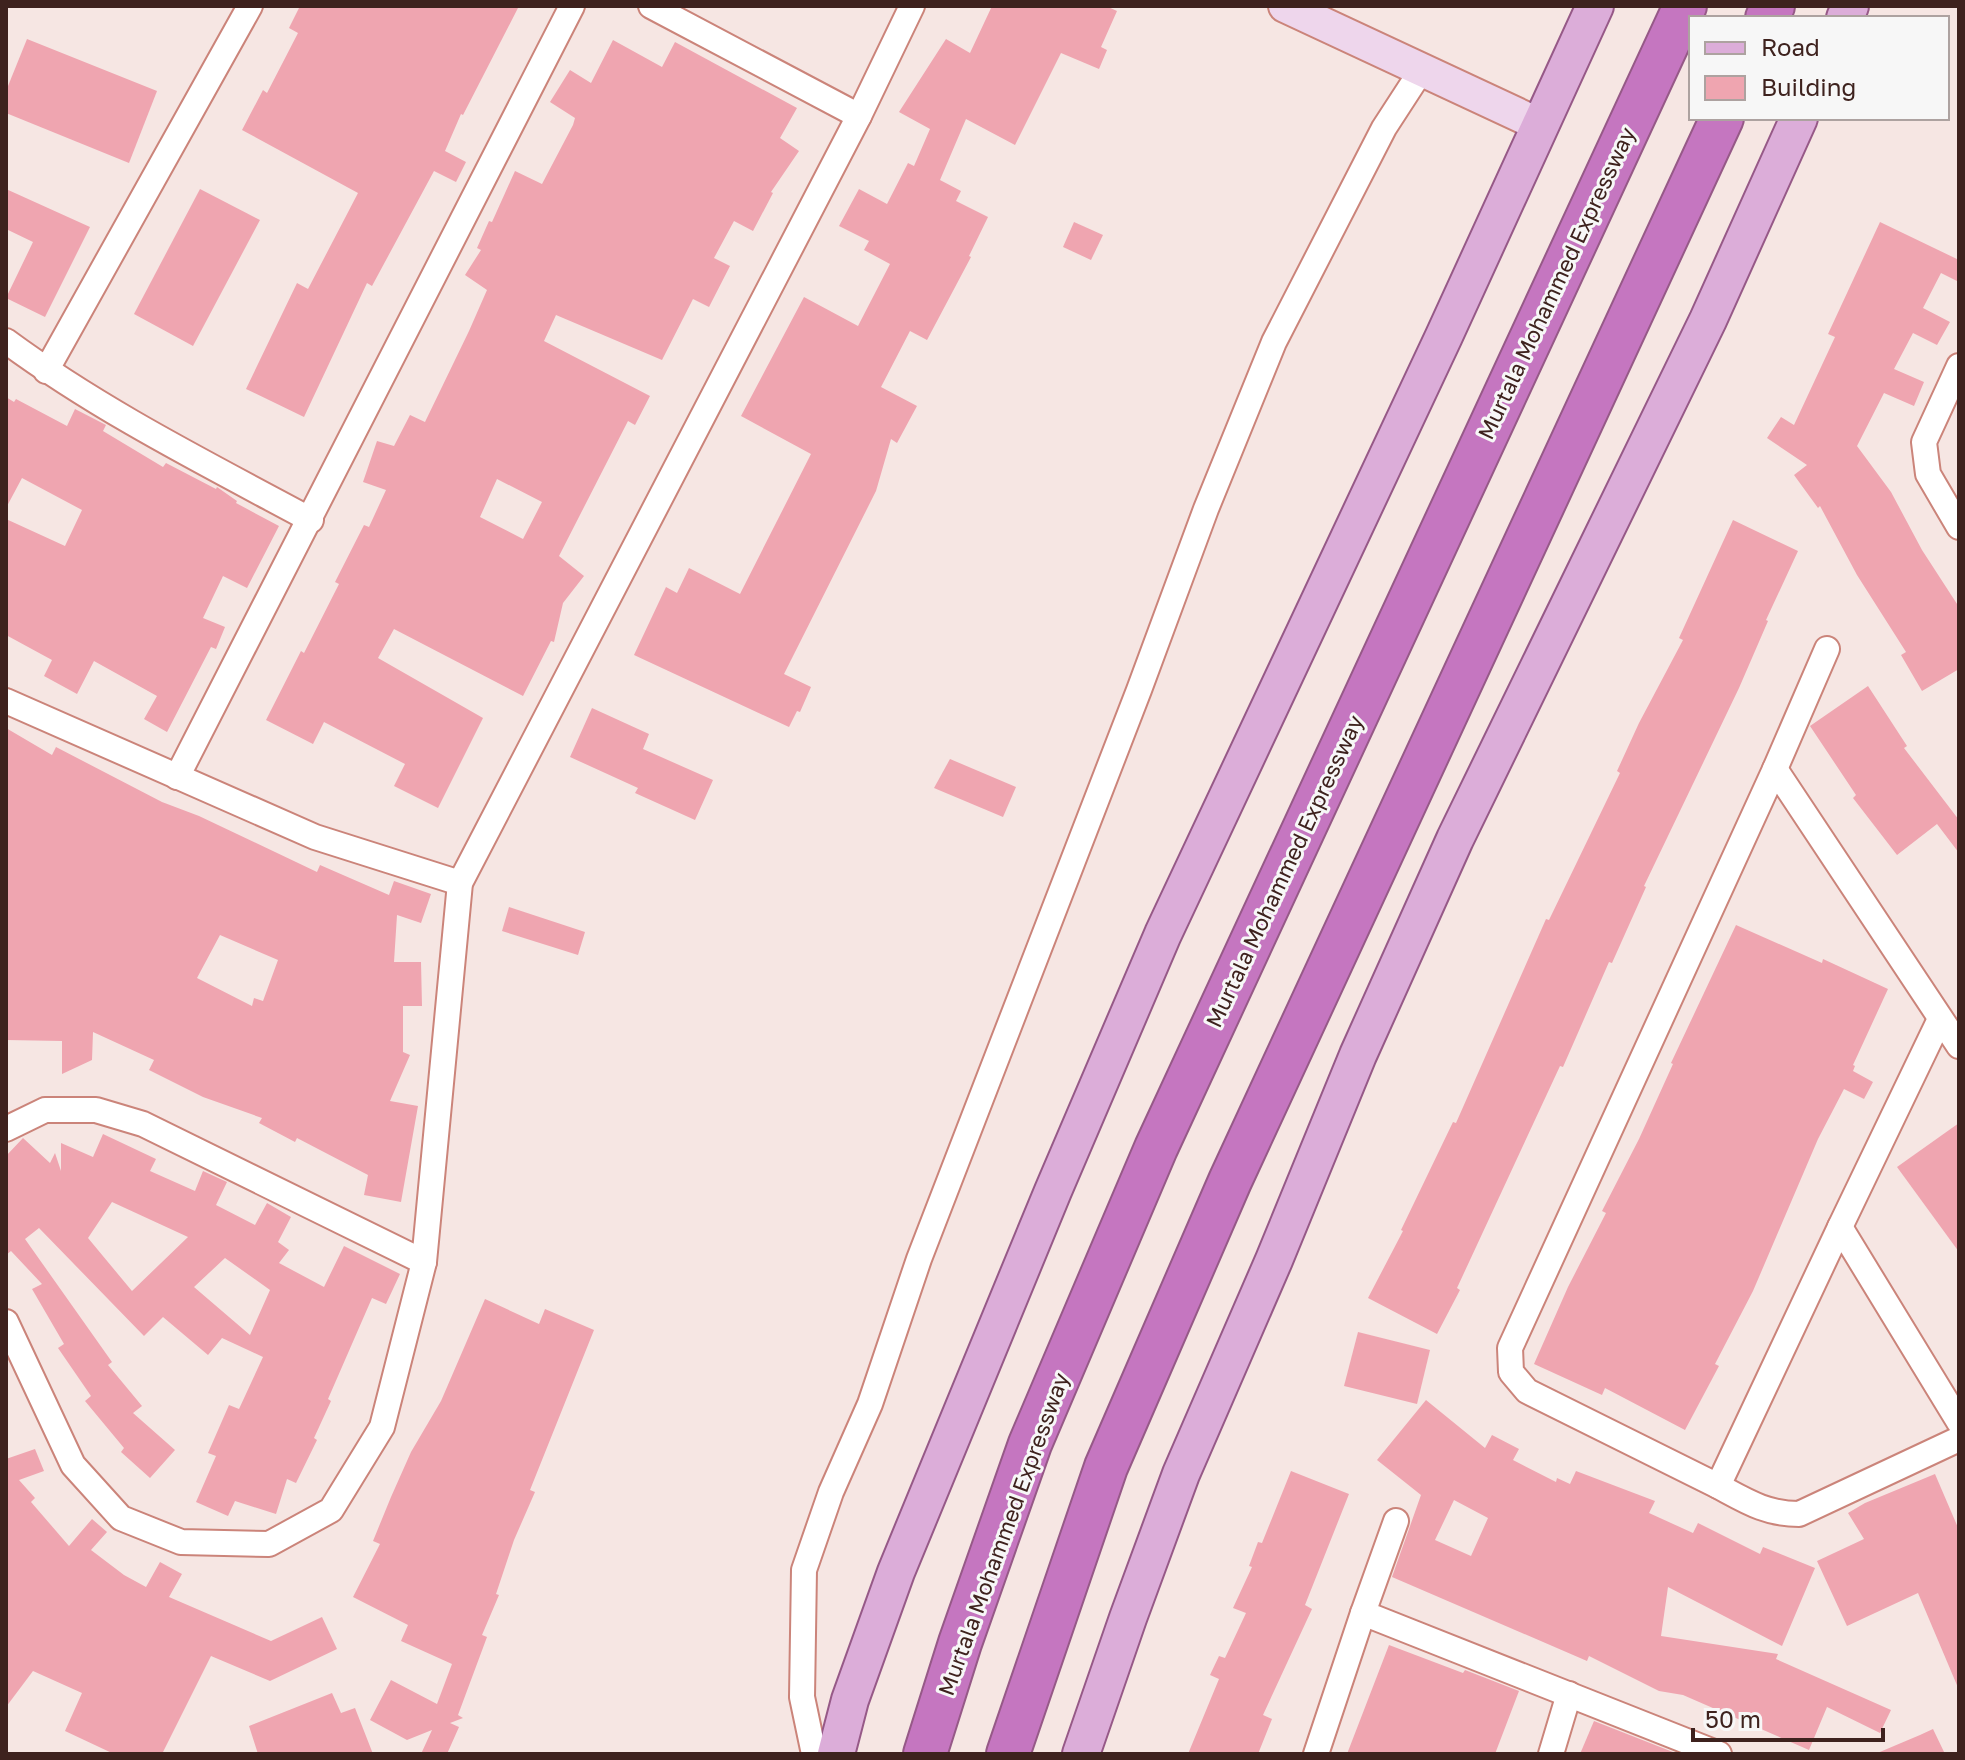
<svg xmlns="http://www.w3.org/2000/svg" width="1965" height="1760" font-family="'Golos Text',sans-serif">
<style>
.building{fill:#efa5b0;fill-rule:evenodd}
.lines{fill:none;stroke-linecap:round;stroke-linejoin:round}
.street-casing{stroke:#cb847a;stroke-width:28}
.secondary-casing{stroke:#cb847a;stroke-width:36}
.primary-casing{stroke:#965987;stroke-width:40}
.highway-casing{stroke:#965987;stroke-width:46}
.street{stroke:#fff;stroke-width:24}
.secondary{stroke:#eed6ec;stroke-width:32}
.primary{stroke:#dcadd9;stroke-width:36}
.highway{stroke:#c576c0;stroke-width:42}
.labels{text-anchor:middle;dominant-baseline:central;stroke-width:6;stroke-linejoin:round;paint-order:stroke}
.street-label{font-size:22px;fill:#3e221e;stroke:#f7f7f7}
</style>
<rect width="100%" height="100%" fill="#f6e6e3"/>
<!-- building -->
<g class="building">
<polygon points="300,6 519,6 463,115 461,114 445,151 466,162 456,182 434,171 372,286 367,283 304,417 246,389 297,283 308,289 358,193 242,130 263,90 267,93 298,33 289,28"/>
<polygon points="992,6 1106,6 1117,11 1101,47 1107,50 1099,69 1061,53 1015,145 966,119 940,180 961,191 956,201 988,217 969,256 971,257 927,340 910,331 881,387 917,406 897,443 891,439 876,491 784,674 811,687 800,712 797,711 789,727 634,655 666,587 677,593 689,568 740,594 811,454 741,416 804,297 858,326 890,264 864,250 869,241 839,226 859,189 887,204 908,163 914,166 930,129 899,112 946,39 970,53"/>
<polygon points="27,39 157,91 129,163 6,113 6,91"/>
<path d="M 613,40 L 662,67 L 675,42 L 797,108 L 780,138 L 799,151 L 771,192 L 773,193 L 753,231 L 734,221 L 714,258 L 730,266 L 709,307 L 693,299 L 662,360 L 556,315 L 544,341 L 650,396 L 635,425 L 628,421 L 559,556 L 584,576 L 563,603 L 554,642 L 551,641 L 523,696 L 394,629 L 378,658 L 483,718 L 438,808 L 394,786 L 405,764 L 324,722 L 313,744 L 266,720 L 301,651 L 304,653 L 339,584 L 335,582 L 364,525 L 369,527 L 386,490 L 363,482 L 377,441 L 394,446 L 410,415 L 425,422 L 469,331 L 487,290 L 465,275 L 481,250 L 477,248 L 489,221 L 492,222 L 515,171 L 542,184 L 573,125 L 575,118 L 550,102 L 570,70 L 591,83 ZM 497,479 L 542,502 L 523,539 L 480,517 Z"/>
<polygon points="6,189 90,227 45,317 6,298 33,242 6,229"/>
<polygon points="200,189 260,220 193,346 134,314"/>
<polygon points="1074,222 1103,235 1091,260 1063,247"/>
<polygon points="1880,222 1959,260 1959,282 1941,273 1923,308 1950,322 1937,345 1913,333 1894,369 1924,382 1914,406 1884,393 1857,446 1891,492 1922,550 1959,607 1959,669 1922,691 1901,655 1906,652 1857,575 1820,506 1818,508 1794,475 1807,465 1767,438 1781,417 1794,425 1835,337 1828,334"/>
<polygon points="6,397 14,402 16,399 67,426 75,409 106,425 103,431 163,467 166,463 216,489 217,487 237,501 236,503 279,526 247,588 223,576 203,618 225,627 216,649 211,647 167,732 144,719 157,696 94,661 77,694 44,676 52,660 6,635 6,519 65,546 82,510 22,478 6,508"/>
<polygon points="1733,520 1798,551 1766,620 1768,621 1739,688 1644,886 1646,887 1612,963 1609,962 1563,1067 1560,1066 1457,1288 1460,1290 1437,1334 1368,1298 1403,1231 1401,1230 1453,1122 1456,1123 1546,919 1549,920 1620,773 1617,771 1639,723 1683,640 1679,638"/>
<polygon points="1868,686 1907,746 1904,748 1959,820 1959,853 1937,824 1897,855 1853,798 1856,795 1810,726"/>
<polygon points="592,708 649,734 643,749 713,780 695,820 635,793 638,788 570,757"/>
<path d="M 6,728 L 52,755 L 56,747 L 162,802 L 199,816 L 317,872 L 320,865 L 389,895 L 394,881 L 431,894 L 421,923 L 397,915 L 394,962 L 421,962 L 422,1006 L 403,1006 L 403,1052 L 410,1055 L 390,1101 L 418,1106 L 401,1202 L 364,1195 L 368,1175 L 297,1138 L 295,1142 L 259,1123 L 262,1118 L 203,1097 L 149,1070 L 154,1060 L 93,1032 L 92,1060 L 62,1074 L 62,1041 L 6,1040 ZM 220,935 L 278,960 L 263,1001 L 254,998 L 252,1006 L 197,978 Z"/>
<polygon points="950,759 1016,787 1003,817 934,788"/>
<polygon points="509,907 585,932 578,955 502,931"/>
<polygon points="1736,925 1822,963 1823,959 1888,989 1853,1065 1855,1066 1853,1071 1873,1082 1864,1099 1844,1089 1818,1139 1753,1291 1715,1364 1719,1366 1685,1430 1605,1388 1602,1395 1534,1364 1568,1287 1606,1213 1602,1211 1639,1139 1673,1064 1671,1063"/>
<polygon points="1959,1123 1959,1252 1897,1167"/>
<path d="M 103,1134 L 156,1159 L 150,1171 L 195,1191 L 203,1171 L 227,1182 L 216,1205 L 255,1225 L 267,1203 L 291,1217 L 278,1242 L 289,1250 L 279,1263 L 324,1287 L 344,1246 L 400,1274 L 386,1304 L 372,1298 L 328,1399 L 331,1401 L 314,1438 L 317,1440 L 296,1483 L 287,1479 L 276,1514 L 235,1501 L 228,1516 L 196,1502 L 216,1456 L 208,1453 L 229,1405 L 239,1409 L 263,1357 L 222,1338 L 208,1355 L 163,1317 L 144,1336 L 39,1228 L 25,1239 L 112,1362 L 108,1365 L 142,1406 L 133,1413 L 175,1450 L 150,1478 L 121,1452 L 124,1448 L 85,1401 L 91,1396 L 58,1348 L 64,1344 L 32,1289 L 42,1284 L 11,1251 L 6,1255 L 6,1156 L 23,1138 L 50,1163 L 55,1153 L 61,1171 L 61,1143 L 93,1157 ZM 112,1202 L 188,1237 L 132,1291 L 88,1238 ZM 225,1258 L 270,1290 L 250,1335 L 194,1287 Z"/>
<polygon points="485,1299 539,1324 545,1309 594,1330 530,1490 535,1492 514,1540 496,1594 499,1595 482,1635 487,1637 458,1715 463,1718 450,1723 459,1727 447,1754 421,1754 432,1730 407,1740 370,1720 391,1680 437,1704 452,1664 401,1641 408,1625 353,1597 380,1544 373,1541 391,1497 411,1452 441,1401"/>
<polygon points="1358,1332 1430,1350 1417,1404 1344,1386"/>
<path d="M 1426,1400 L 1485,1448 L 1492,1435 L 1519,1449 L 1513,1460 L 1556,1482 L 1557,1478 L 1570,1484 L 1576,1471 L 1655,1501 L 1649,1513 L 1693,1533 L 1698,1523 L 1760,1554 L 1763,1547 L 1815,1568 L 1782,1646 L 1668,1587 L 1661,1636 L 1778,1654 L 1776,1659 L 1891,1710 L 1880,1733 L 1827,1707 L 1809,1750 L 1683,1695 L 1659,1691 L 1589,1656 L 1587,1661 L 1392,1577 L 1421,1495 L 1377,1460 ZM 1454,1500 L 1488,1518 L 1471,1556 L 1435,1540 Z"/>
<polygon points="35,1449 44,1471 19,1480 35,1498 31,1502 69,1546 92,1519 107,1532 91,1550 124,1575 146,1587 160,1562 182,1574 169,1597 271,1641 322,1617 337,1649 270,1681 211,1656 162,1754 114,1754 65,1731 82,1693 33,1671 6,1707 6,1459"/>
<polygon points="1291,1471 1349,1494 1305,1605 1312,1609 1263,1715 1272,1719 1258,1754 1188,1754 1219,1679 1210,1675 1219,1656 1225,1658 1246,1613 1233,1608 1252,1567 1249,1566 1258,1542 1262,1543"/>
<polygon points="1935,1474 1959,1530 1959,1690 1918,1593 1847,1626 1817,1561 1864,1539 1848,1513 1865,1503"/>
<polygon points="1389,1645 1463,1673 1465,1670 1519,1691 1495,1754 1347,1754"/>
<polygon points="332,1693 341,1713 355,1708 373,1754 258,1754 249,1726"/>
<polygon points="1594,1721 1678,1754 1580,1754"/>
<polygon points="1933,1729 1945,1754 1875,1754 1920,1735"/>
</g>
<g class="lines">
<defs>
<g id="street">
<polyline points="651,6 859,116"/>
<path d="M 6,341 C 101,411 207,464 311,520"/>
<polyline points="1959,366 1924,442 1928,474 1959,527"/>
<polyline points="46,371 250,6"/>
<polyline points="6,701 315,837 460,883"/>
<polyline points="1775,769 1827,649"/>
<polyline points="177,777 572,6"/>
<polyline points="1959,1046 1775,769 1510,1348 1511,1372 1527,1391 1718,1486 1840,1227 1959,1422"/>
<polyline points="6,1129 45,1110 96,1110 143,1124 424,1262"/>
<polyline points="1840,1227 1940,1019"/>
<polyline points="6,1322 73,1465 121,1518 181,1542 269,1544 331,1510 382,1427 424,1262 460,883 859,116 912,6"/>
<path d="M 1718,1486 C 1746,1501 1766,1514 1799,1514 L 1959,1439"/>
<polyline points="1396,1521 1363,1613 1719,1754"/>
<polyline points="814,1754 802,1697 804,1570 831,1492 870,1404 919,1259 1139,690 1206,509 1274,342 1384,128 1421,71"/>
<polyline points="1316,1754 1363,1613"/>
<polyline points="1551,1754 1569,1694"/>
</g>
<polyline id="secondary" points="1285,6 1540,125"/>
<g id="primary">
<polyline points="1845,18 1850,6"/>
<polyline points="836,1754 850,1700 896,1572 1053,1191 1163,934 1444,336 1595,6"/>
<polyline points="1081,1754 1128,1618 1181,1474 1274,1260 1358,1055 1455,839 1708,320 1799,118"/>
</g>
<g id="highway">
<polyline points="1767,18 1773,6"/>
<polyline points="925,1754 960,1643 1030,1444 1156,1148 1685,6"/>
<polyline points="1008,1754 1106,1467 1230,1181 1722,118"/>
</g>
</defs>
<!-- street casing -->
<use href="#street" class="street-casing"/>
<!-- secondary casing -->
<use href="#secondary" class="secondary-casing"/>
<!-- primary casing -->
<use href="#primary" class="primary-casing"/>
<!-- highway casing -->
<use href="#highway" class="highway-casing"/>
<!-- street -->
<use href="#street" class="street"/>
<!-- secondary -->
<use href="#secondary" class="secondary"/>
<!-- primary -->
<use href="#primary" class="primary"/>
<!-- highway -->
<use href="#highway" class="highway"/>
</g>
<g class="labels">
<!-- street labels -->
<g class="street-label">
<text transform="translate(1556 283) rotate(-65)">Murtala Mohammed Expressway</text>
<text transform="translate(1284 871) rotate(-65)">Murtala Mohammed Expressway</text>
<text transform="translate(1003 1534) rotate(-70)">Murtala Mohammed Expressway</text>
</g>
</g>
<!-- border -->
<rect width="1965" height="1760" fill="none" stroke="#3e221e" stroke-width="16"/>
<!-- legend -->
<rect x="1689" y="16" width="260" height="104" fill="#f7f7f7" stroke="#ada2a0" stroke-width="2"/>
<rect x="1705" y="42" width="40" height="12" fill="#dcadd9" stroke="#ada2a0" stroke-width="2"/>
<text x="1761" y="56" font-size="24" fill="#3e221e">Road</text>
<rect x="1705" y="76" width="40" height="24" fill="#efa5b0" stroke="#ada2a0" stroke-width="2"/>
<text x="1761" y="96" font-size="24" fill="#3e221e">Building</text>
<!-- scale -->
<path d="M1693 1728v12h190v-12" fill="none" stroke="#3e221e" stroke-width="4"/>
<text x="1705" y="1728" font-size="24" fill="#3e221e" stroke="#f7f7f7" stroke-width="6" paint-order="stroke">50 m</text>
</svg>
